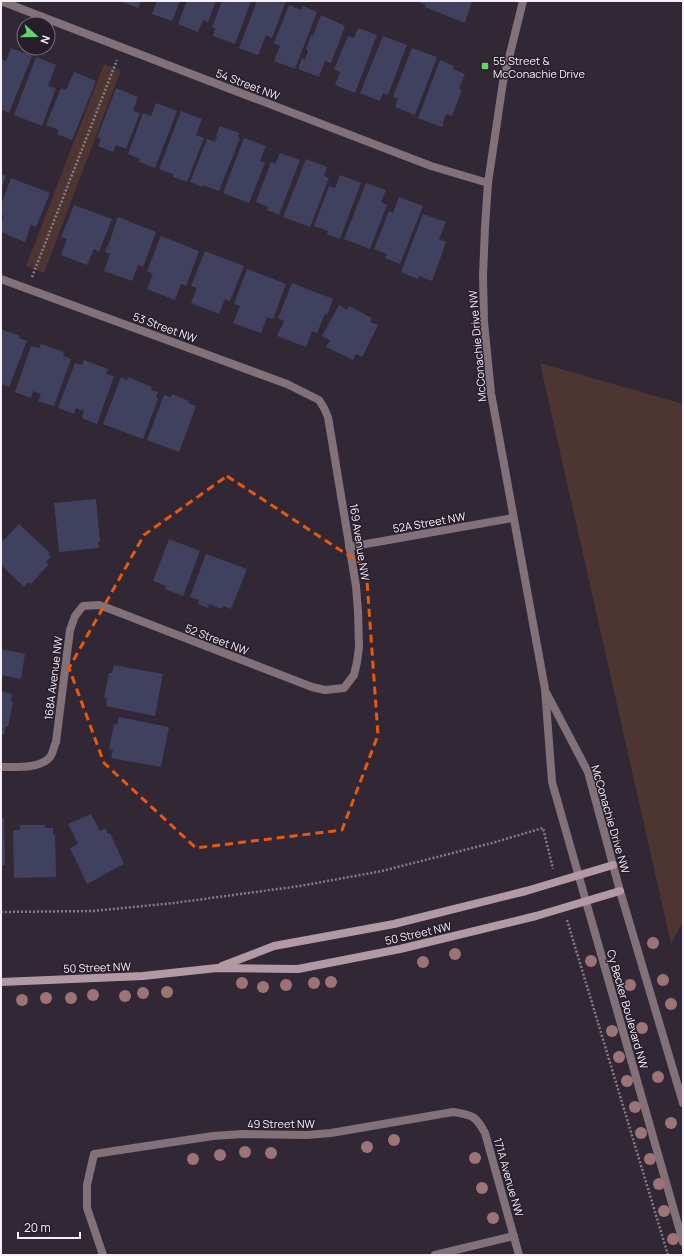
<svg xmlns="http://www.w3.org/2000/svg" width="684" height="1256" font-family="Manrope,sans-serif">
<style>
.green{fill:#4d3532}
.building{fill:#40415f}
.lines{fill:none;stroke-linecap:round;stroke-linejoin:round}
.path{stroke:#867c89;stroke-width:2.5;stroke-dasharray:2 2;stroke-linecap:butt}
.service{stroke:#827178;stroke-width:8}
.minor{stroke:#827178;stroke-width:8}
.tertiary{stroke:#827178;stroke-width:8}
.secondary{stroke:#b399a3;stroke-width:8}
.tree{fill:#9e7375}
.marked{fill:none;stroke:#e8590c;stroke-width:3;stroke-dasharray:8 5;stroke-linejoin:round}
.poi-dot{fill:#61d56a;stroke:#281e2b;stroke-width:1.5}
.labels{text-anchor:middle;dominant-baseline:central;stroke-width:3;stroke-linejoin:round;paint-order:stroke}
.poi-label{font-size:11px;fill:#f7f0fa;stroke:#281e2b;text-anchor:start}
.street-label{font-size:11px;fill:#f7f0fa;stroke:#281e2b}
</style>
<rect width="100%" height="100%" fill="#322735"/>
<!-- green -->
<g class="green">
<polygon points="104,64 121,70 44,273 26,266"/>
<polygon points="540,363 683,404 683,922 671,944"/>
</g>
<!-- building -->
<g class="building">
<polygon points="120,1 141,1 138,8"/>
<polygon points="157,1 180,1 172,21 152,14"/>
<polygon points="187,1 216,1 208,22 203,20 198,32 178,24"/>
<polygon points="222,1 251,1 235,44 213,36 215,28 212,27"/>
<polygon points="257,1 286,1 272,38 266,35 258,55 239,48"/>
<polygon points="417,1 472,1 465,23 425,7 426,5"/>
<polygon points="289,5 301,10 303,6 317,12 295,69 274,61 280,46 274,43"/>
<polygon points="321,15 345,26 331,63 325,61 319,77 298,69 302,58 305,60 308,50 306,49 311,35 313,36"/>
<polygon points="358,28 377,35 355,93 335,85 340,72 334,69 348,36 354,38"/>
<polygon points="383,36 407,45 388,95 383,93 380,101 360,93"/>
<polygon points="11,48 32,56 9,113 1,109 1,59 6,61"/>
<polygon points="412,48 437,57 415,115 395,107 398,99 393,97"/>
<polygon points="36,57 56,65 48,86 56,88 42,126 14,115"/>
<polygon points="440,60 454,66 453,69 465,74 459,89 462,90 452,116 446,114 442,127 418,118"/>
<polygon points="74,72 96,81 72,140 57,134 59,130 46,125 61,88 66,90"/>
<polygon points="116,88 138,97 133,111 140,113 126,149 116,145 113,152 98,146 101,139 97,138"/>
<polygon points="156,103 177,111 155,168 139,162 140,159 128,154 143,113 151,116"/>
<polygon points="181,111 202,119 196,135 204,138 187,182 173,177 173,174 159,169"/>
<polygon points="220,126 239,133 238,137 240,138 219,191 203,185 203,187 190,182 207,139 215,142 217,136 216,136"/>
<polygon points="244,138 266,146 260,161 265,163 249,203 223,193"/>
<polygon points="280,153 300,160 279,215 267,210 268,207 256,202 271,162 275,164"/>
<polygon points="306,159 327,167 324,176 329,178 310,227 283,217"/>
<polygon points="1,174 6,176 1,189"/>
<polygon points="340,175 361,183 340,239 327,234 328,231 314,226 329,186 335,188"/>
<polygon points="11,178 50,193 36,227 31,225 25,242 1,232 1,221 2,222 4,216 1,214 1,205"/>
<polygon points="366,183 386,190 381,202 387,205 370,249 344,239"/>
<polygon points="399,197 423,206 400,264 385,258 387,254 374,249 389,211 393,213"/>
<polygon points="74,205 112,219 99,252 94,249 87,265 61,255 67,239 61,237"/>
<polygon points="423,214 446,222 439,239 446,242 432,281 419,276 418,279 401,272"/>
<polygon points="118,217 156,232 143,267 138,265 132,281 104,271 110,254 105,252 107,246 108,246"/>
<polygon points="161,236 199,251 186,286 181,284 175,300 147,289 153,274 147,271"/>
<polygon points="205,251 244,266 230,301 225,299 219,314 191,303 197,288 191,286"/>
<polygon points="247,269 286,284 273,319 267,317 261,333 233,323 240,306 234,304"/>
<polygon points="292,283 333,299 327,315 325,314 317,333 312,331 306,347 277,336 284,321 278,318"/>
<polygon points="339,305 347,310 349,306 372,318 370,322 378,325 362,357 356,354 353,360 326,347 330,340 322,336"/>
<polygon points="1,329 20,336 19,338 27,341 9,387 1,384"/>
<polygon points="41,344 64,352 63,356 71,359 54,406 38,401 41,394 33,391 31,398 15,392 31,346 39,348"/>
<polygon points="84,360 108,369 106,374 114,376 97,424 82,418 84,411 76,408 74,414 58,408 75,363 82,365"/>
<polygon points="121,377 127,380 128,377 152,387 151,390 158,392 156,398 158,399 143,439 103,424"/>
<polygon points="172,394 189,401 188,403 196,406 179,452 147,440 164,395 171,397"/>
<polygon points="96,499 100,542 98,542 99,548 59,552 54,503"/>
<polygon points="19,524 50,553 48,554 51,556 46,562 49,564 31,584 28,582 24,587 1,565 1,543"/>
<polygon points="169,539 200,551 183,596 165,589 166,586 153,581"/>
<polygon points="206,554 247,569 231,609 223,606 222,609 209,604 208,608 198,604 199,600 190,597"/>
<polygon points="1,649 25,654 21,679 1,675"/>
<polygon points="114,665 163,674 155,716 106,706 107,698 104,698 109,673 112,673"/>
<polygon points="1,691 12,694 11,701 13,702 8,727 6,726 4,735 1,734"/>
<polygon points="119,717 169,727 161,767 111,758 113,750 109,749 114,724 117,725"/>
<polygon points="91,814 100,831 105,828 108,834 110,833 124,864 87,884 70,848 78,844 68,824"/>
<polygon points="1,818 4,818 5,865 1,866"/>
<polygon points="20,825 45,825 45,828 53,828 53,835 55,835 56,877 14,878 13,830 20,830"/>
</g>
<g class="lines">
<!-- path -->
<g class="path">
<polyline points="32,277 117,60"/>
<polyline points="1,912 93,911 174,903 300,886 382,871 492,843 543,828 553,869"/>
<polyline points="567,920 668,1255"/>
</g>
<!-- service -->
<polyline class="service" points="435,1255 514,1236"/>
<!-- minor -->
<g class="minor">
<polyline points="1,1 431,166 488,183"/>
<path d="M 1,279 L 287,384 L 319,400 L 324,408 L 328,417 L 356,586 L 358,611 L 359,647 L 357,662 L 354,675 L 344,688 L 325,690 L 312,687 L 110,609 L 99,605 L 83,606 L 75,616 L 70,630 L 56,742 C 54,746 53,753 50,757 C 40,769 16,767 1,767"/>
<polyline points="349,547 513,518"/>
<path d="M 103,1255 L 87,1208 L 87,1185 L 94,1154 L 213,1136 L 242,1134 L 307,1135 L 331,1133 L 453,1112 C 473,1115 476,1116 485,1133 L 519,1255"/>
</g>
<!-- tertiary -->
<g class="tertiary">
<polyline points="523,1 503,82 488,183 485,227 483,276 484,322 491,393 545,689 552,782 683,1242"/>
<polyline points="547,694 588,772 620,891 683,1103"/>
</g>
<!-- secondary -->
<g class="secondary">
<polyline points="222,966 274,946 394,924 526,891 613,865"/>
<polyline points="1,982 143,976 217,968 298,969 400,949 536,916 620,891"/>
</g>
</g>
<!-- trees -->
<g class="tree">
<circle cx="653" cy="943" r="6"/>
<circle cx="455" cy="954" r="6"/>
<circle cx="591" cy="961" r="6"/>
<circle cx="423" cy="962" r="6"/>
<circle cx="663" cy="980" r="6"/>
<circle cx="331" cy="982" r="6"/>
<circle cx="242" cy="983" r="6"/>
<circle cx="314" cy="983" r="6"/>
<circle cx="286" cy="985" r="6"/>
<circle cx="630" cy="985" r="6"/>
<circle cx="263" cy="987" r="6"/>
<circle cx="167" cy="992" r="6"/>
<circle cx="143" cy="993" r="6"/>
<circle cx="93" cy="995" r="6"/>
<circle cx="125" cy="996" r="6"/>
<circle cx="46" cy="998" r="6"/>
<circle cx="71" cy="998" r="6"/>
<circle cx="22" cy="1000" r="6"/>
<circle cx="671" cy="1004" r="6"/>
<circle cx="642" cy="1028" r="6"/>
<circle cx="612" cy="1031" r="6"/>
<circle cx="619" cy="1057" r="6"/>
<circle cx="658" cy="1077" r="6"/>
<circle cx="627" cy="1081" r="6"/>
<circle cx="635" cy="1107" r="6"/>
<circle cx="671" cy="1123" r="6"/>
<circle cx="641" cy="1133" r="6"/>
<circle cx="394" cy="1140" r="6"/>
<circle cx="367" cy="1147" r="6"/>
<circle cx="245" cy="1152" r="6"/>
<circle cx="271" cy="1153" r="6"/>
<circle cx="220" cy="1155" r="6"/>
<circle cx="475" cy="1158" r="6"/>
<circle cx="193" cy="1159" r="6"/>
<circle cx="650" cy="1159" r="6"/>
<circle cx="659" cy="1184" r="6"/>
<circle cx="482" cy="1188" r="6"/>
<circle cx="664" cy="1211" r="6"/>
<circle cx="493" cy="1218" r="6"/>
<circle cx="673" cy="1239" r="6"/>
</g>
<!-- marked area -->
<path class="marked" d="M 227,476 L 366,567 L 378,735 L 342,830 L 196,848 L 104,763 L 69,668 L 144,535 Z"/>
<!-- markers -->
<rect class="poi-dot" x="481" y="62" width="8" height="8" rx="2"/>
<g class="labels">
<!-- poi labels -->
<g class="poi-label">
<text x="493" y="60">55 Street &amp;<tspan x="493" dy="13">McConachie Drive</tspan></text>
</g>
<!-- street labels -->
<g class="street-label">
<text transform="translate(248 84) rotate(21)">54 Street NW</text>
<text transform="translate(165 327) rotate(20)">53 Street NW</text>
<text transform="translate(477 346) rotate(-95)">McConachie Drive NW</text>
<text transform="translate(429 522) rotate(-10)">52A Street NW</text>
<text transform="translate(360 542) rotate(81)">169 Avenue NW</text>
<text transform="translate(217 639) rotate(21)">52 Street NW</text>
<text transform="translate(53 678) rotate(-83)">168A Avenue NW</text>
<text transform="translate(611 819) rotate(74)">McConachie Drive NW</text>
<text transform="translate(418 933) rotate(-13)">50 Street NW</text>
<text transform="translate(97 967) rotate(-2)">50 Street NW</text>
<text transform="translate(628 1009) rotate(74)">Cy Becker Boulevard NW</text>
<text x="281" y="1123">49 Street NW</text>
<text transform="translate(509 1177) rotate(74)">171A Avenue NW</text>
</g>
</g>
<!-- border -->
<rect width="684" height="1256" fill="none" stroke="#f7f0fa" stroke-width="4"/>
<!-- north arrow -->
<g transform="translate(36 36) rotate(111)"><circle r="19" fill="#281e2b" stroke="#7b727e"/>
<path d="M0-3L7 15L0 10L-7 15Z" fill="#61d56a"/>
<text y="-6" font-size="11" font-weight="bold" text-anchor="middle" fill="#f7f0fa">N</text>
</g>
<!-- scale -->
<path d="M18 1232v6h62v-6" fill="none" stroke="#f7f0fa" stroke-width="2"/>
<text x="24" y="1232" font-size="12" fill="#f7f0fa" stroke="#281e2b" stroke-width="3" paint-order="stroke">20 m</text>
</svg>
